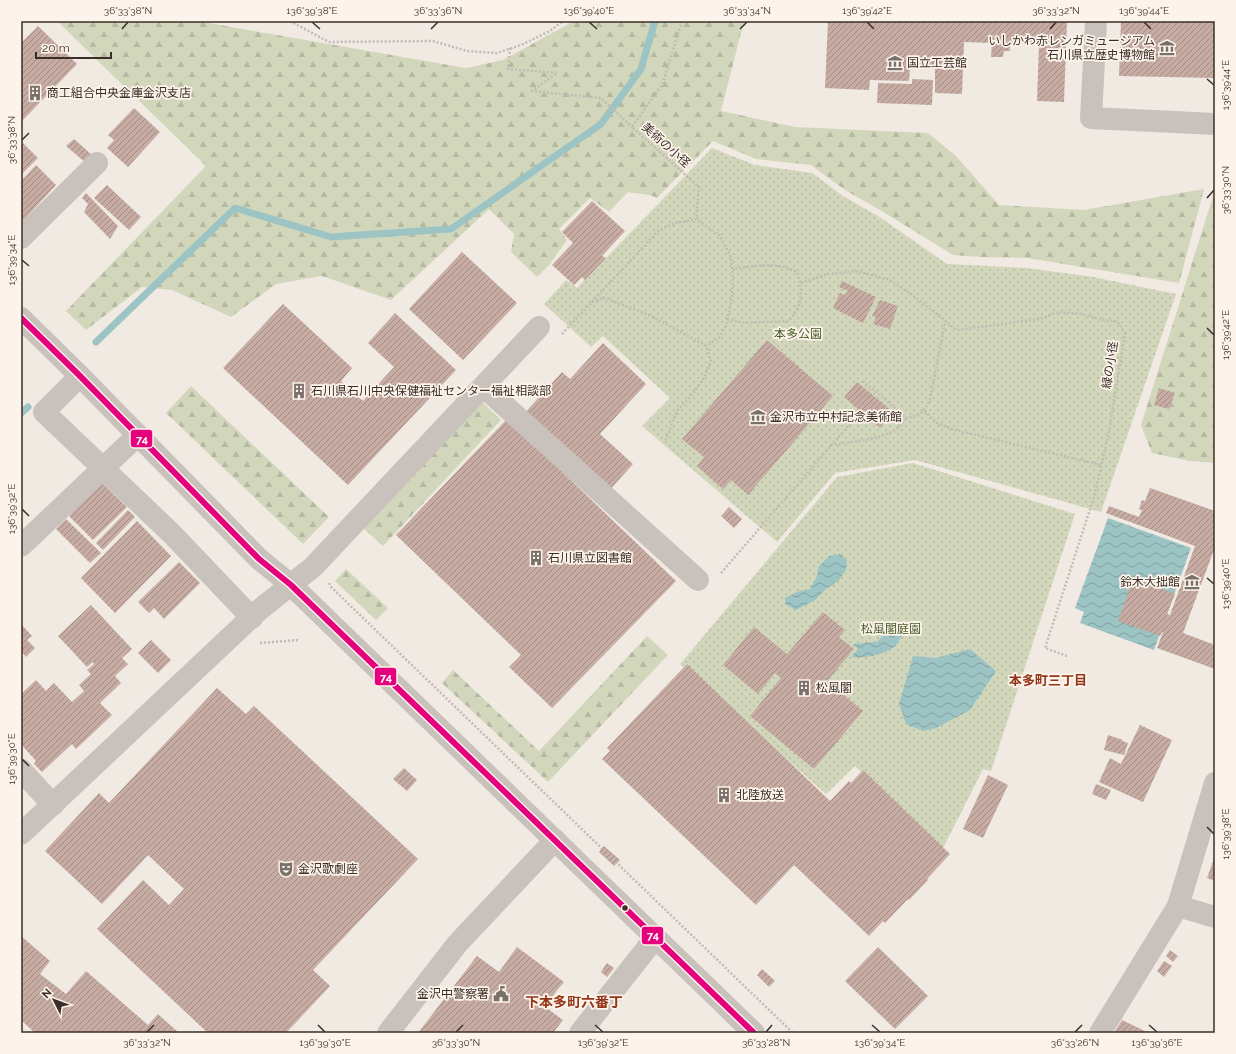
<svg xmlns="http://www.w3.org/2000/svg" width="1236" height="1054" font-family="Raleway,'Noto Sans JP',sans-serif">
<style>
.green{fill:url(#green-dots)}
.forest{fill:url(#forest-firs)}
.water{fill:url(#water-waves)}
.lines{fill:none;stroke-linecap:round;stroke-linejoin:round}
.stream{stroke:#9dc4c4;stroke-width:7}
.building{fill:url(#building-hatch)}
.path{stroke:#c2bab4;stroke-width:2.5;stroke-dasharray:2 2;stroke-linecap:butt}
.minor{stroke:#c9c2bc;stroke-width:22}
.bus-1-casing{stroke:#fcf4eb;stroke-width:9}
.bus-1{stroke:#e5007d;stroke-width:6}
.ticks{fill:none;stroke:#3b2e29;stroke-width:1.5}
.bus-dot{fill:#3b2e29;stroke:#fcf4eb;stroke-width:1.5}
.labels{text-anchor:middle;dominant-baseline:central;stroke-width:3.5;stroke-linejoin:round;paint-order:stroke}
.poi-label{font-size:12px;fill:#3b2e29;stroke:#fcf4eb;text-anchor:start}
.street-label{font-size:12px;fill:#3b2e29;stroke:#fcf4eb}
.park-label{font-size:12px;fill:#4a5d29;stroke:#fcf4eb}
.neighbourhood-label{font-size:13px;font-weight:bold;fill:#943418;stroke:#fcf4eb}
.quarter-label{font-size:14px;font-weight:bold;fill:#943418;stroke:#fcf4eb}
.line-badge{stroke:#fcf4eb;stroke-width:1.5}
.badge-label{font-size:11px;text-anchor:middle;font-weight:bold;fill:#fff}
.neatline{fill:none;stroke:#3b2e29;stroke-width:1.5}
.ticks-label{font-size:10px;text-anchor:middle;fill:#3b2e29}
</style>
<defs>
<pattern id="green-dots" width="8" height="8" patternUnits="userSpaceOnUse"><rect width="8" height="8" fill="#d2d7bb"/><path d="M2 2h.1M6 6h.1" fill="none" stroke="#b5b9a1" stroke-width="1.8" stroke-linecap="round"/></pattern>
<pattern id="forest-firs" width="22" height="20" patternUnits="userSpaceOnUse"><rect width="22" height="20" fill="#d2d7bb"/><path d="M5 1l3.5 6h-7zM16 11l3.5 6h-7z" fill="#b5b9a1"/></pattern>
<pattern id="water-waves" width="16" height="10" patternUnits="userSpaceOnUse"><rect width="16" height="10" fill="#9dc4c4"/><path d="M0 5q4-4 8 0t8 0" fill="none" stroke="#81a09f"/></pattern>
<pattern id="building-hatch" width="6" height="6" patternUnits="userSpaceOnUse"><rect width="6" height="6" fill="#c6aca3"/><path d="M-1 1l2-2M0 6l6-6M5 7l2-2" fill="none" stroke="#a28c85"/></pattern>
</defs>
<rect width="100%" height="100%" fill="#f0eae3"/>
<!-- green -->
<g class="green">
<polygon points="712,148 755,165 812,173 843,196 878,216 947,264 1027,268 1093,277 1176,294 1101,512 915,460 835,473 777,542 642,426 670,398 603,336 591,347 544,304 566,280 577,288"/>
<polygon points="913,463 1075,514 991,771 983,769 942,850 855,766 826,794 680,664 837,477"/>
</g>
<!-- forest -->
<g class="forest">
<polygon points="57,21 203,21 203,22 466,68 503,60 574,21 744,21 721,111 795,127 928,133 956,156 999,205 1084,210 1204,189 1179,283 1027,258 981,257 953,255 880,210 845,190 811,165 756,159 713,141 657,198 650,195 628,192 609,212 590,198 559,229 567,240 550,264 537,277 511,252 514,234 489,209 391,300 322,276 276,284 231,317 172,290 142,287 86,330 66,311 206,166"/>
<polygon points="1215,190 1215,463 1190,461 1152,453 1141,425"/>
<polygon points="191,386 329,517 303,544 166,413"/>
<polygon points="481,401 501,420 383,546 362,527"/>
<polygon points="346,569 388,608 376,620 335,581"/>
<polygon points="647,636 668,655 548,782 442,683 453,670 539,751"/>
</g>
<!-- water -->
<g class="water">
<polygon points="1108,518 1191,548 1154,650 1080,623 1084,612 1075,608"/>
<path d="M 840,554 L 847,560 L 846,570 L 839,580 L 825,590 L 814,601 L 796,610 L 785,604 L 785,598 C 794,593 800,590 810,589 L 817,576 L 819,566 L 829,556 Z"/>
<path d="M 891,627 L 901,627 L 904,632 C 901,636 898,644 894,647 C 881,656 866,658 851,657 L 858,649 L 853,644 L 877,642 Z"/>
<polygon points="970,649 996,671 970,710 936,728 923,731 906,724 899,704 913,656 936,658"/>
</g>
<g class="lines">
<!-- stream -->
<g class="stream">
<polyline points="96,342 235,208 331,237 451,229 601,124 641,69 655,21"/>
<polyline points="21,413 28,407"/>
</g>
</g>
<!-- building -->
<g class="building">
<polygon points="828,21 1067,21 1064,102 1037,101 1039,44 1010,43 1010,51 1004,51 1003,57 991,57 992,43 964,42 962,94 935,93 935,69 910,69 909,81 870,80 869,90 825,88"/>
<polygon points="1121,21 1215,21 1215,78 1119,76"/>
<polygon points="38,26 77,64 21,122 21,43"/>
<polygon points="912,79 933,80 932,105 877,103 878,83 912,84"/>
<polygon points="134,108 160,132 128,167 107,148 114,140 108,135"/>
<polygon points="74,139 92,155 86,163 66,146"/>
<polygon points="21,141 38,158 21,175"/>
<polygon points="36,165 56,185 21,223 21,181"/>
<polygon points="107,185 141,217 129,230 94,198"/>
<polygon points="86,193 118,226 110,239 84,212 88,204 82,198"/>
<polygon points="592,201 625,231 602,256 606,258 585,280 582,277 574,285 552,265 573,243 562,232"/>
<polygon points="462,252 517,303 463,360 409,309"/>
<polygon points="842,281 876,297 863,323 833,308 840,293 845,295 848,291 839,287"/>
<polygon points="880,300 898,306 890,329 873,324 876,317 872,316"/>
<polygon points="283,304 352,368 341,381 363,401 394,367 368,343 395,313 456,370 348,485 223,368"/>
<polygon points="767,340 833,396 748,495 731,480 723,489 697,466 704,457 682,439"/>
<polygon points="603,343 646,384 600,434 633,464 606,494 522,416 562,372 570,379"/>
<polygon points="857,382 893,412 880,428 844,397"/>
<polygon points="1159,388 1175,393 1169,409 1154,405"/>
<polygon points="507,419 676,581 552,708 509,667 521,655 396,535"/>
<polygon points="101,482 127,507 93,540 69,516"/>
<polygon points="1150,488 1215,511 1215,547 1183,633 1215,645 1215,669 1157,648 1163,632 1162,632 1160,636 1118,621 1133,578 1175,594 1167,614 1170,615 1195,546 1106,513 1109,506 1139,517 1142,510 1139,509 1142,500 1145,501"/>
<polygon points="729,507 742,519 734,528 721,516"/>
<polygon points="128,510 135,517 103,550 96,543"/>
<polygon points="66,519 101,553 90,563 56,529"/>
<polygon points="137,521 171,556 115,613 81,578"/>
<polygon points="179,562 200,583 164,619 154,608 149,613 138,602"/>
<polygon points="91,605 132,649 122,658 128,664 115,676 121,683 100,703 112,715 76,749 72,744 42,772 34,764 36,761 21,744 21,694 36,680 46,691 54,683 72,702 84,691 79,685 91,674 87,670 94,664 93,662 87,667 58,636"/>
<polygon points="823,612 845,630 839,637 854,649 827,681 863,711 814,769 750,716 781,678 775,673 758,694 723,665 754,627 787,654"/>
<polygon points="21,624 32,636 27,640 35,648 26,657 21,651"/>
<polygon points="151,640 171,660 158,673 138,653"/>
<polygon points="687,664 830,801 849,781 851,783 863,770 950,854 927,879 928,880 909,900 908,899 885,923 883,921 869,936 794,865 756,905 602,759 610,751 607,748"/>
<polygon points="217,688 246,714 254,706 418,859 313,970 330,986 286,1033 208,1033 97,929 143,880 169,905 184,889 148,855 102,904 45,851 99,793 109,803"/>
<polygon points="1140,725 1172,740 1143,802 1099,782 1110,758 1121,764"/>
<polygon points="1108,735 1123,740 1122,741 1128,743 1124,755 1104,750"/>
<polygon points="404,768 417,780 407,791 393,779"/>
<polygon points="988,775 1008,785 983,838 963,829"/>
<polygon points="1096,784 1111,790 1106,800 1092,794"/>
<polygon points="604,846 620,860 614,866 599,852"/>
<polygon points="1215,856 1215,881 1207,878"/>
<polygon points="21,936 50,961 40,974 66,994 86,971 148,1025 158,1014 179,1033 35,1033 21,1020"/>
<polygon points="517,947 564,982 544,1006 563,1020 553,1033 418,1033 477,956 499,972"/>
<polygon points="878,947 928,996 895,1029 845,981"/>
<polygon points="1170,950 1178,956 1173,962 1166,956"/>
<polygon points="1164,961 1172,966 1164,977 1157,971"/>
<polygon points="607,963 614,968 607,977 601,972"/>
<polygon points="762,969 775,981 769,987 757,975"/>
<polygon points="1122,1020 1149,1033 1114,1033"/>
</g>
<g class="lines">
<!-- path -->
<g class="path">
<polyline points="290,21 329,42 433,41 467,51 497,53 521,45 550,31 563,21"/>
<polyline points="682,21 662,85 632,127 699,187 696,219"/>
<polyline points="510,48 508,69 557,73 532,91 601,98 632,127"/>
<polyline points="801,283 828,274 856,271 890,280 911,294 957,330 1040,319 1058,312 1081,314 1103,320 1117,321 1125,333 1109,432 1094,497 1045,648 1067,656"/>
<polyline points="592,302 604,298 642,312 661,321 706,346 711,361 704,378 690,397 677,411 665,441"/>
<path d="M 727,319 L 745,323 L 789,321 C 802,304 804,292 797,272 C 773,261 757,266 732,269"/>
<polyline points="562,334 659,230 675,223 696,219 720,236 731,257 733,274 732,298 726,326 719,338 706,346"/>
<polyline points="21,375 23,373"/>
<path d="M 863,381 L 907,418 C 921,415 924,412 930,400 L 945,322"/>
<polyline points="925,411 937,423 955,430 1101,465"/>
<path d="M 831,445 C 850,442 878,440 893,431 C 899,428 903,423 907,418"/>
<polyline points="721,573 861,411"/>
<polyline points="329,583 331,587 793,1033"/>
<polyline points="260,643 298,640"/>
</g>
<!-- minor -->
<g class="minor">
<polyline points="1096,21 1091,118 1215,124"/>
<polyline points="21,238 97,163"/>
<polyline points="21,318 80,376 259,559 291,585 754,1033"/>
<polyline points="80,376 44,412 172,534 252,618"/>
<polyline points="484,387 698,580"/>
<polyline points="21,546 138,435"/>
<polyline points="21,770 53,805"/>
<polyline points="21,834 258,611 313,567 539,327"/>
<polyline points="1178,906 1215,917"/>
<polyline points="388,1033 458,943 555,840"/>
<polyline points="580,1033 655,938"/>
<polyline points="1100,1033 1178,906 1215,783"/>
</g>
<defs>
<polyline id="bus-1" points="21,318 80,376 259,559 291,585 754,1033"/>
</defs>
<!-- bus-1 casing -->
<use href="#bus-1" class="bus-1-casing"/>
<!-- bus-1 -->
<use href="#bus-1" class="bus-1"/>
</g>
<!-- ticks -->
<path class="ticks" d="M 312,22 L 320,29M 589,22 L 597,29M 867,22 L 874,29M 1144,22 L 1151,29M 122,29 L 128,22M 431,29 L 438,22M 740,29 L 747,22M 1050,29 L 1056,22M 1207,79 L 1214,85M 22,140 L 29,133M 1207,198 L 1214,190M 22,260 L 29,266M 1207,328 L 1214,335M 22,509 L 29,516M 1207,578 L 1214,584M 22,759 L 29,766M 1207,827 L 1214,834M 318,1025 L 325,1032M 595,1025 L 603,1032M 872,1025 L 880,1032M 1149,1025 L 1157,1032M 147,1032 L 154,1025M 456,1032 L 463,1025M 766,1032 L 772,1025M 1075,1032 L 1082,1025"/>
<!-- icons -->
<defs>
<symbol id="museum-bare" viewBox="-9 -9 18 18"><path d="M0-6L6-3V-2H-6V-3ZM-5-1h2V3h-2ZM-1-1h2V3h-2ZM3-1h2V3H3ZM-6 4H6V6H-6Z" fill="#7a706a" stroke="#fcf4eb" stroke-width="2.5" paint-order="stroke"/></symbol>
<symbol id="building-bare" viewBox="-9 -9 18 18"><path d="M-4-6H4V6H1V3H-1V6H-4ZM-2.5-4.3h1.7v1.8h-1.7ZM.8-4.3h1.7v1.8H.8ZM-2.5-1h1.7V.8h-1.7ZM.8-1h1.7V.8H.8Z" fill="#7a706a" stroke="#fcf4eb" stroke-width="2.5" paint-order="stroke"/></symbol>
<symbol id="theatre-bare" viewBox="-9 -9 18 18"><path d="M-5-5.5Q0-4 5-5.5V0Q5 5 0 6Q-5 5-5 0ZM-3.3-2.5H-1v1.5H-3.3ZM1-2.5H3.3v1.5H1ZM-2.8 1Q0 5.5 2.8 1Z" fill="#7a706a" stroke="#fcf4eb" stroke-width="2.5" paint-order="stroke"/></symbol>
<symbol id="civic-bare" viewBox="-9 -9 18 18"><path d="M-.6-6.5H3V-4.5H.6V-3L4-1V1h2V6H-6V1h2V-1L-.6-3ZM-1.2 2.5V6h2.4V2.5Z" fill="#7a706a" stroke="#fcf4eb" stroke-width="2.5" paint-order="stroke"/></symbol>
</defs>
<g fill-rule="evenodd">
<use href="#museum-bare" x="1156" y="37" width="22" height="22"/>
<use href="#museum-bare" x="884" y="52" width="22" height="22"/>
<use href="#building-bare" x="24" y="82" width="22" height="22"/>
<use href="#building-bare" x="288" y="380" width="22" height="22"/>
<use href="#museum-bare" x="747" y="406" width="22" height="22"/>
<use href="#building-bare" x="525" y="547" width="22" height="22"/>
<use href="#museum-bare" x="1181" y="571" width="22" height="22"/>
<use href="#building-bare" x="793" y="677" width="22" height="22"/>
<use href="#building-bare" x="713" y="784" width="22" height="22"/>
<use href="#theatre-bare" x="275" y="858" width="22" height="22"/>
<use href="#civic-bare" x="490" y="983" width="22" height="22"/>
</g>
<!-- markers -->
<circle class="bus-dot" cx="625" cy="908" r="3.5"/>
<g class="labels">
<!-- poi labels -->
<g class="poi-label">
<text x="1155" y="41" text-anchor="end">いしかわ赤レンガミュージアム<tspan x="1155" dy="14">石川県立歴史博物館</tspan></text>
<text x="907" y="63">国立工芸館</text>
<text x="47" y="93">商工組合中央金庫金沢支店</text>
<text x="311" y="391">石川県石川中央保健福祉センター福祉相談部</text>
<text x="770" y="417">金沢市立中村記念美術館</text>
<text x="548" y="558">石川県立図書館</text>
<text x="1180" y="582" text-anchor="end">鈴木大拙館</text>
<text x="816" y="688">松風閣</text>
<text x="736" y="795">北陸放送</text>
<text x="298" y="869">金沢歌劇座</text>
<text x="489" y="994" text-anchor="end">金沢中警察署</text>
</g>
<!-- street labels -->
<g class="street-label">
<text transform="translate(666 145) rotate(42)">美術の小径</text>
<text transform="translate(1110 365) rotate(-81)">緑の小径</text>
</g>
<!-- park labels -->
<g class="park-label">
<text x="798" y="334">本多公園</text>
<text x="891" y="629">松風閣庭園</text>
</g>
<!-- neighbourhood labels -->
<g class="neighbourhood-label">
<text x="1048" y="680">本多町三丁目</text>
</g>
<!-- quarter labels -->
<g class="quarter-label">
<text x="574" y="1002">下本多町六番丁</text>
</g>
</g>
<g class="line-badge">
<rect x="130" y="429" width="23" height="19" rx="4" fill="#e5007d"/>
<rect x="374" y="667" width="23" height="19" rx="4" fill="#e5007d"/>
<rect x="641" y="926" width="23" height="19" rx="4" fill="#e5007d"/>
</g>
<g class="badge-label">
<text x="142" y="443">74</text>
<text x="386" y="681">74</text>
<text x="653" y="939">74</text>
</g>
<!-- border -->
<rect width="1236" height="1054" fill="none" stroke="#fcf4eb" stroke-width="44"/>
<!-- north arrow -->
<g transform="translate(54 1000) rotate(312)" stroke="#fcf4eb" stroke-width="3" paint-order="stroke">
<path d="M0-3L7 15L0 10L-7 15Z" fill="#3b2e29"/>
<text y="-6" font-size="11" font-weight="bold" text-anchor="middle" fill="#3b2e29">N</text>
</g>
<!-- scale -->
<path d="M36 52v6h75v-6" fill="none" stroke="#3b2e29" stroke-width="2"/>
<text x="42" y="52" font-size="12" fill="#3b2e29" stroke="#fcf4eb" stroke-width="3" paint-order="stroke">20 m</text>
<rect x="22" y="22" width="1192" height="1010" class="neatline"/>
<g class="ticks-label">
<text x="128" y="14">36°33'38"N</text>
<text x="312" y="14">136°39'38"E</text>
<text x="438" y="14">36°33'36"N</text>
<text x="589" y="14">136°39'40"E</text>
<text x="747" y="14">36°33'34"N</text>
<text x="867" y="14">136°39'42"E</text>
<text x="1056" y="14">36°33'32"N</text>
<text x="1144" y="14">136°39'44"E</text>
<text transform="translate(1225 85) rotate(-90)" y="4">136°39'44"E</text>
<text transform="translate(11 140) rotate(-90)" y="4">36°33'38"N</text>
<text transform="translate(1225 190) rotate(-90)" y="4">36°33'30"N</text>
<text transform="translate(11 260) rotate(-90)" y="4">136°39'34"E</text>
<text transform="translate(1225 335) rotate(-90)" y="4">136°39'42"E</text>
<text transform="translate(11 509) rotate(-90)" y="4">136°39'32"E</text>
<text transform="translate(1225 584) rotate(-90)" y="4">136°39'40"E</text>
<text transform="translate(11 759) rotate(-90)" y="4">136°39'30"E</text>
<text transform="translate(1225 834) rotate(-90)" y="4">136°39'38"E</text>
<text x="147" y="1046">36°33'32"N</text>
<text x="325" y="1046">136°39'30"E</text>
<text x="456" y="1046">36°33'30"N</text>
<text x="603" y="1046">136°39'32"E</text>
<text x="766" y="1046">36°33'28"N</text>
<text x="880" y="1046">136°39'34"E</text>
<text x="1075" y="1046">36°33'26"N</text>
<text x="1157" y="1046">136°39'36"E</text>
</g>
</svg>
